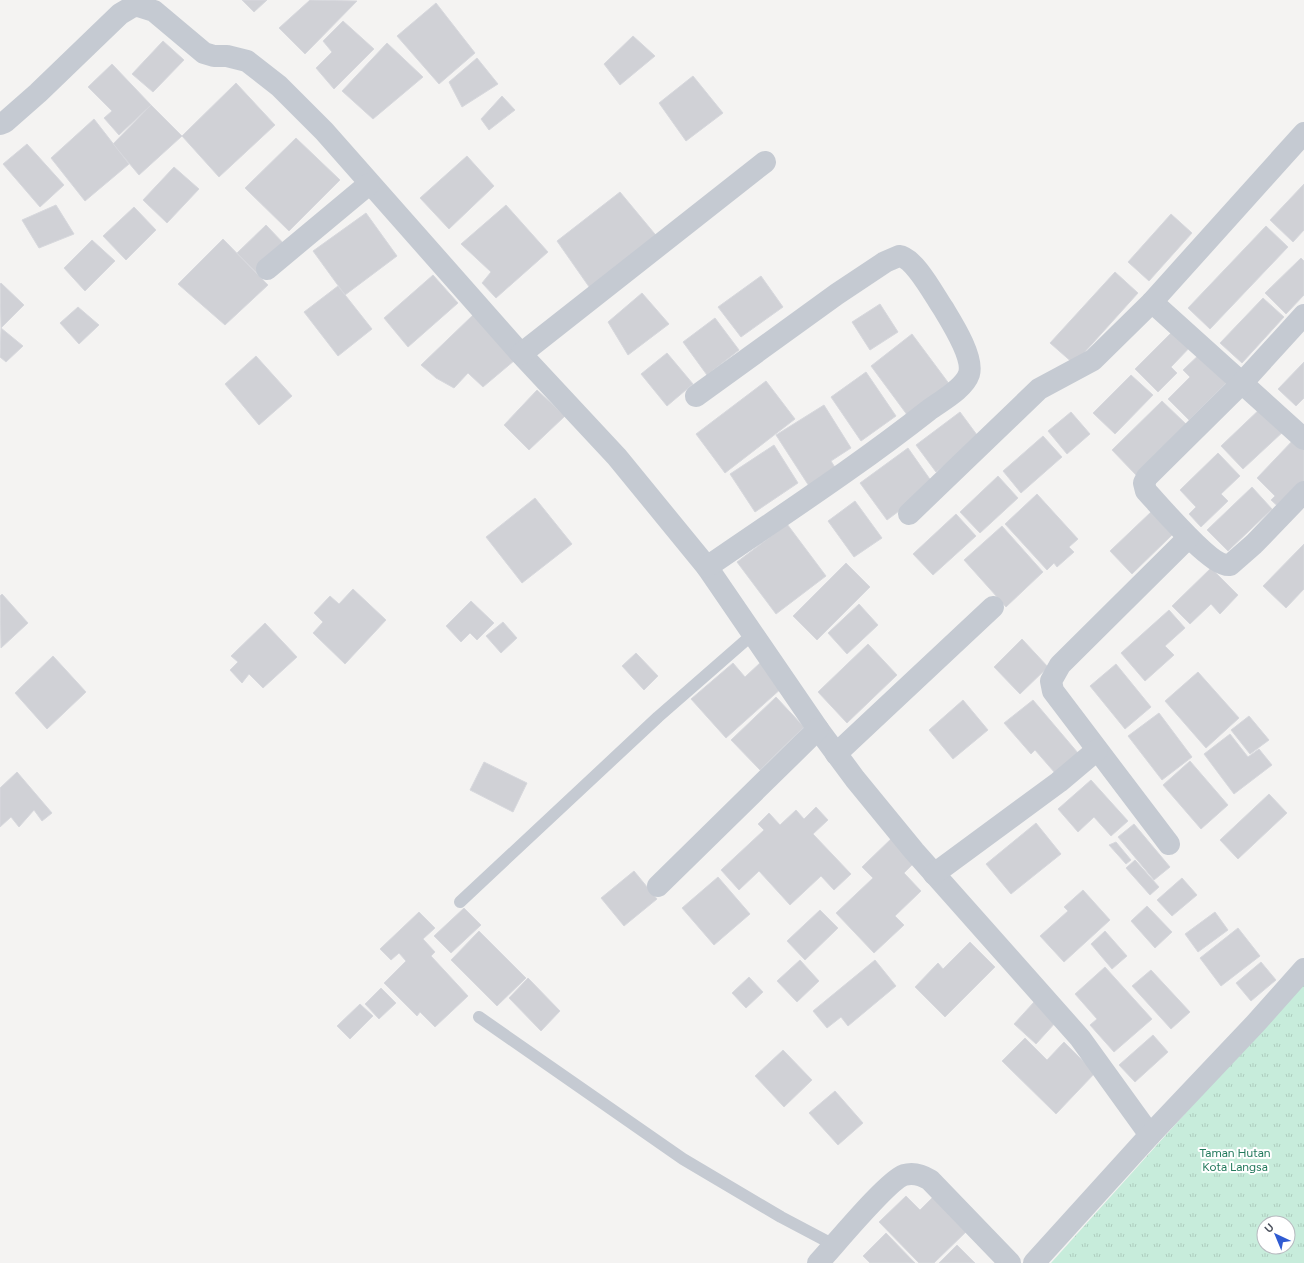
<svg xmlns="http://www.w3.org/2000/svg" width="1304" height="1263" font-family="Figtree,sans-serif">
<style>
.park{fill:url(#park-tufts);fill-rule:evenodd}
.building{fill:#d0d1d6;stroke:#d7d8dd}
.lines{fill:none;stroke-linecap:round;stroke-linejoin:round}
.service{stroke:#c5cad2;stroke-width:12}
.minor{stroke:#c5cad2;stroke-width:22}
.labels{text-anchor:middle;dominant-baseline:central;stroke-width:4;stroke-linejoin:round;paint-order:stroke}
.park-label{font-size:12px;fill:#23795c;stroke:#fff}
</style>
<defs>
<pattern id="park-tufts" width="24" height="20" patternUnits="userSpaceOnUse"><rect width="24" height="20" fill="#c7ecdb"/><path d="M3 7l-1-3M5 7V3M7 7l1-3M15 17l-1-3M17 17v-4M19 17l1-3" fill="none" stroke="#adccbe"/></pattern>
</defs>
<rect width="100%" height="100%" fill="#f4f3f2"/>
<!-- park -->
<path class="park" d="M 1304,981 L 1304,1263 L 1051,1263 ZM 1264,1223 L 1288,1223 L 1288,1247 L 1264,1247 Z"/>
<!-- building -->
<g class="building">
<polygon points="242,0 267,0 254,12"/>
<polygon points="310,0 357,1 305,54 279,28"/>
<polygon points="436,3 475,53 439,84 397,36"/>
<polygon points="343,21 374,49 334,89 316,68 332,52 323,41"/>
<polygon points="633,36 655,56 620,85 604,64"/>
<polygon points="163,41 184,60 153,92 132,74"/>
<polygon points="387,43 423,77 373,119 342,91"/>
<polygon points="477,58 498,84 462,107 449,82"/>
<polygon points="112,64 151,105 119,135 104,118 112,111 88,87"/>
<polygon points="693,76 723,113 686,141 659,103"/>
<polygon points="236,83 275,125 219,177 182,136"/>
<polygon points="502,96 515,110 489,130 481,119"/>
<polygon points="151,105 182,136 139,175 113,144"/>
<polygon points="94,119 129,164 85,201 51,158"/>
<polygon points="296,138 340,180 289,231 245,188"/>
<polygon points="27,144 64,185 40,207 3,164"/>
<polygon points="467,156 494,186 449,229 420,198"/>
<polygon points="174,167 199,189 167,223 143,200"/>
<polygon points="1304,184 1304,230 1293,242 1270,220"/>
<polygon points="620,192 659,239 592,291 557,241"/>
<polygon points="56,205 74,234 39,248 22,220"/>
<polygon points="506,205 548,252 496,298 482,283 491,272 461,244"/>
<polygon points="134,207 156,230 126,260 103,236"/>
<polygon points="366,213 397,256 345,295 313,251"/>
<polygon points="1171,214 1192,233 1149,281 1128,262"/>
<polygon points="266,225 286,246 257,273 237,253"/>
<polygon points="1266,226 1288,247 1210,329 1188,308"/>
<polygon points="223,239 268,285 225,325 178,284"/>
<polygon points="92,240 115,261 85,291 64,268"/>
<polygon points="1301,258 1304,261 1304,295 1286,314 1265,293"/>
<polygon points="1115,272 1138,293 1074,364 1050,343"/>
<polygon points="433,275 458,303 408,347 384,318"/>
<polygon points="761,276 783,307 741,337 718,307"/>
<polygon points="1,283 24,305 1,328 0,284"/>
<polygon points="338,286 372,329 338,356 304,312"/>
<polygon points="642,293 669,324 628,355 608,322"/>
<polygon points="1263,298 1284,317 1242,363 1220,343"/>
<polygon points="880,304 898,332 870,350 852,322"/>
<polygon points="78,307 99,325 79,344 60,323"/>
<polygon points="473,315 515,360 483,387 468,373 454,388 436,378 421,365"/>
<polygon points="715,318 739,350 707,375 683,342"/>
<polygon points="1,328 23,346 6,362 0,357"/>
<polygon points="1176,328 1193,344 1171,367 1177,373 1158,392 1135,369"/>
<polygon points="912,334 950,385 908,416 871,366"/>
<polygon points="1203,351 1230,379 1189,420 1168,399 1190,377 1183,370"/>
<polygon points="667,353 693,384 667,406 641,374"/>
<polygon points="256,356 292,396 259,425 225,384"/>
<polygon points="1304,362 1304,398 1296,406 1278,389"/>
<polygon points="866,372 896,416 861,441 831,397"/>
<polygon points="1131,375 1153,395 1115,434 1093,413"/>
<polygon points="766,381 795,419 725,473 696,434"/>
<polygon points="537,390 565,416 529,450 504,425"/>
<polygon points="1162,401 1187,425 1136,475 1112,450"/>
<polygon points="824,405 851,448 831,461 836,469 809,486 776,435"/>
<polygon points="1263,406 1285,430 1243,469 1221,446"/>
<polygon points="960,412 980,439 936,472 916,445"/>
<polygon points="1071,412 1090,434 1067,454 1048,431"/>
<polygon points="1043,436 1062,457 1021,493 1003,471"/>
<polygon points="1296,437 1304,445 1304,488 1283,511 1271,500 1275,496 1257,478"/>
<polygon points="774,445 798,483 755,512 730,474"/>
<polygon points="908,448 934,485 887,520 860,483"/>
<polygon points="1218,453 1240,476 1221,494 1228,501 1201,527 1189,514 1196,507 1180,490"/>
<polygon points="998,476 1018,498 980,533 960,512"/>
<polygon points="1252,487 1272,509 1228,551 1207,530"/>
<polygon points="1037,494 1078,539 1069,547 1074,552 1057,567 1054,563 1047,570 1005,524"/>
<polygon points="535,498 572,544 522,583 486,537"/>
<polygon points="855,501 882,538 854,557 828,521"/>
<polygon points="1151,512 1172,535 1132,574 1110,551"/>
<polygon points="956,514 976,536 933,575 913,554"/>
<polygon points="787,524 826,576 776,614 737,562"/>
<polygon points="1002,526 1043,572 1006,607 964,560"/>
<polygon points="1304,544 1304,589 1286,608 1263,586"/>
<polygon points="846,563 870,587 817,640 793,616"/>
<polygon points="1211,568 1238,595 1220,614 1211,604 1190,624 1172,606"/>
<polygon points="353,589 386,620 345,664 313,633 323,622 314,613 330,596 339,604"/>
<polygon points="2,594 28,623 1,648 0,596"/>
<polygon points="471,601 494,623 477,640 470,633 461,642 446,626"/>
<polygon points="859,604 878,625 847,654 828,633"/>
<polygon points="1169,610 1185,628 1165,646 1174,655 1145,681 1121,653"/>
<polygon points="503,622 517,638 501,653 486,636"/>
<polygon points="265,623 297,657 263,688 249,674 242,683 230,670 238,662 231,656"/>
<polygon points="1022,639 1048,667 1020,694 994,667"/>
<polygon points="868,644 897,675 847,723 818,692"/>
<polygon points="636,653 658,676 644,690 622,666"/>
<polygon points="53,656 86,692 47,729 15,693"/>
<polygon points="761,662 783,687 726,738 691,699 733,663 745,677"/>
<polygon points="1116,664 1151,707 1125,729 1090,686"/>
<polygon points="1198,672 1239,718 1206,748 1165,701"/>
<polygon points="776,697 804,727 760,770 731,740"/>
<polygon points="963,700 988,730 953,759 929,730"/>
<polygon points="1033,700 1078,753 1055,773 1035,750 1031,754 1004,723"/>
<polygon points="1159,713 1192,757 1162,780 1128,736"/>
<polygon points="1249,716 1269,740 1250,754 1231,730"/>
<polygon points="1230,734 1248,757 1259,749 1272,765 1234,794 1204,754"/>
<polygon points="1190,761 1228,805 1201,829 1163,785"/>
<polygon points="484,762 527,783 513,812 470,790"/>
<polygon points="17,772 52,813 42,821 34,810 19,827 11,817 0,827 0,788"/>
<polygon points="1091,780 1128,821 1111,836 1094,817 1078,832 1058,809"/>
<polygon points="1269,794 1287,813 1238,859 1220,840"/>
<polygon points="816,807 828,820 813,834 851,874 834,890 821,876 790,905 759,871 739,890 721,870 764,830 758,824 769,813 780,825 796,810 804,819"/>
<polygon points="1036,823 1061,854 1011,894 986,864"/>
<polygon points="1134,824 1170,867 1154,880 1118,837"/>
<polygon points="894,836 917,860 904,873 921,891 895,916 904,925 874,953 836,913 873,878 862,867"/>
<polygon points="1116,842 1131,860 1126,864 1109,845"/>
<polygon points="1135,860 1159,887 1150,895 1126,868"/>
<polygon points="634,871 657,899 624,926 601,898"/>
<polygon points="718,877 750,914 714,945 682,908"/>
<polygon points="1182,878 1197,895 1172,916 1157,900"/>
<polygon points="1083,890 1110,920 1064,962 1040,936 1068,911 1064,907"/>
<polygon points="1147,906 1172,932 1155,948 1131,921"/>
<polygon points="464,908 481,925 451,953 434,936"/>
<polygon points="820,910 838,928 805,960 787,941"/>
<polygon points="419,912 435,928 423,939 435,952 431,956 468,996 435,1027 420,1012 417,1016 384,983 406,961 399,953 391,960 380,949"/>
<polygon points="1215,912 1228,930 1198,952 1185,934"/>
<polygon points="1238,928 1260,956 1221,986 1200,958"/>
<polygon points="479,931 526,978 497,1006 451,960"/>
<polygon points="1105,931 1127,956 1112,969 1091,944"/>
<polygon points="970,942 995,967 945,1017 915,987 938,963 943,969"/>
<polygon points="800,960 819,981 797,1002 777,981"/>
<polygon points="875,960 896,986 848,1026 841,1017 827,1028 813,1011"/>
<polygon points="1261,962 1276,980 1251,1001 1236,983"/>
<polygon points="1105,967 1152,1019 1114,1052 1090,1025 1097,1019 1075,994"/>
<polygon points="1151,970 1190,1012 1171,1029 1132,986"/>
<polygon points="749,977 763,992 746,1008 732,993"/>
<polygon points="528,978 560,1011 541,1031 509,998"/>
<polygon points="381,988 396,1003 379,1019 365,1004"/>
<polygon points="1034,1002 1056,1022 1036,1044 1014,1024"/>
<polygon points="360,1004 373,1016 350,1039 337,1026"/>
<polygon points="1153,1035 1168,1052 1135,1082 1119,1065"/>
<polygon points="1025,1038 1047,1060 1064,1042 1095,1073 1056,1114 1002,1061"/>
<polygon points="783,1050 812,1080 784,1107 755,1076"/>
<polygon points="835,1091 863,1123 838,1145 809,1113"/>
<polygon points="935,1195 969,1229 934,1263 919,1263 879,1222 906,1196 920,1210"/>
<polygon points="886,1233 915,1263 870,1263 863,1256"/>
<polygon points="957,1245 975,1263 939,1263"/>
</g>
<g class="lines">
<!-- service -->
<g class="service">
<polyline points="460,902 658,717 753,634"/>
<polyline points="479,1017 683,1159 781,1217 834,1245"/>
</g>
<!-- minor -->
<g class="minor">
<polyline points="0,124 5,122 38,93 120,14 135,5 154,11 204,53 214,56 227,56 247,61 279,86 324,131 521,354 617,457 707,567 818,729 855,779 914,851 1080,1038 1150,1135"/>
<polyline points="267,269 369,184"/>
<polyline points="1152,302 1304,439"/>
<path d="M 1304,315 L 1242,383 L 1147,477 L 1144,483 L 1146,491 C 1160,506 1212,568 1230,565 L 1254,544 L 1304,492"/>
<polyline points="521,354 765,162"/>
<path d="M 696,396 L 837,294 L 885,262 L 899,256 C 915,258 934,295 943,308 C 952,323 974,357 969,374 C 964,389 941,401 929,410 C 858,466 781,516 707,567"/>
<polyline points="909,514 1039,389 1093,360 1152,302 1304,133"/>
<polyline points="836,754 993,607"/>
<polyline points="1169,844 1053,691 1051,681 1060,665 1188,538"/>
<polyline points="934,874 1059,782 1097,750"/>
<polyline points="658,886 818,729"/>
<path d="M 818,1263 C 834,1246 887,1181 904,1175 C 914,1172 922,1175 930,1180 L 1010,1263"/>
<polyline points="1034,1263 1150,1135 1255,1024 1304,969"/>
</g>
</g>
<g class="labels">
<!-- park labels -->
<g class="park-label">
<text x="1235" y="1153">Taman Hutan<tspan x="1235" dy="14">Kota Langsa</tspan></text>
</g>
</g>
<!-- north arrow -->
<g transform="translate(1276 1235) rotate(316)"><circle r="19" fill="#ffffff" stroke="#b7babf"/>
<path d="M0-3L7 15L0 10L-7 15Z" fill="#2f5bd2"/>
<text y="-6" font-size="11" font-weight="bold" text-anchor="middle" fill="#4c525e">U</text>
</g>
</svg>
